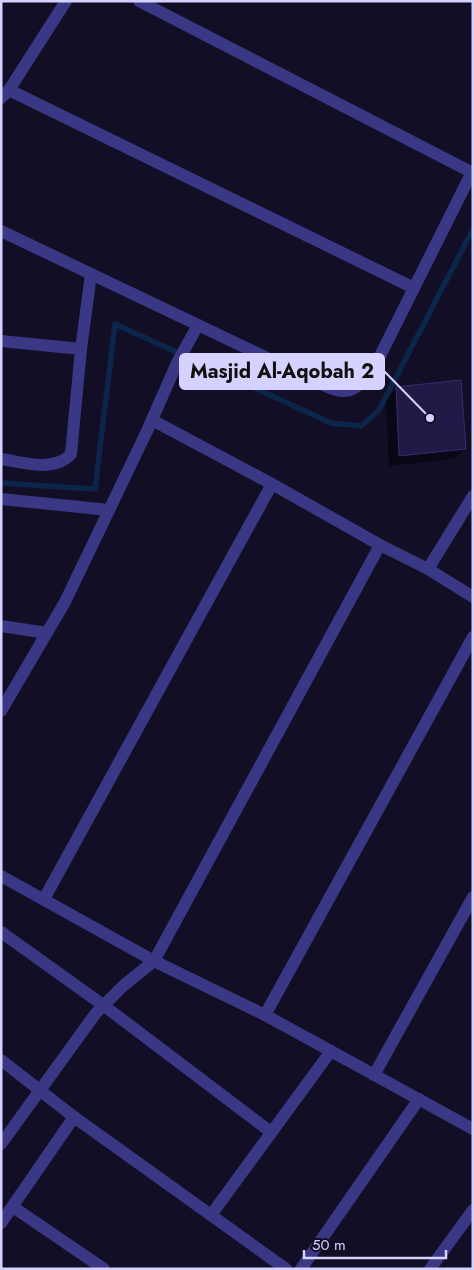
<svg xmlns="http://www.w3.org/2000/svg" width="474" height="1270" font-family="Jost,sans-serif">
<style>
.shadow{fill:#0007}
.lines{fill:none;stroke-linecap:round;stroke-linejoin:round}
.stream{stroke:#0c254b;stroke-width:5.5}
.building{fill:#221a46;stroke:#382b72}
.street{stroke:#3a3884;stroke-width:12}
.leader{fill:none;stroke:#d6d2ff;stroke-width:2}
.callout-dot{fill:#d6d2ff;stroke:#110e25;stroke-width:2}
.callout{fill:#d6d2ff;stroke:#d6d2ff;stroke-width:2}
.callout-label{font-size:20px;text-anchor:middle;font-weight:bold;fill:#111}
</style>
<rect width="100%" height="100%" fill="#110e25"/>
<!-- shadow -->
<polygon class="shadow" points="397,388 465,448 454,459 389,466 386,399"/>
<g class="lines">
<!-- stream -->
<polyline class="stream" points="1,483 95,489 115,324 331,423 361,426 379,410 473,229"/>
</g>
<!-- building -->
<polygon class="building" points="461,380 466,449 399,456 396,387"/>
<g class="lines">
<!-- street -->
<g class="street">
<polyline points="139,1 473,173"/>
<polyline points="9,90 414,288"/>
<polyline points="1,98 9,90 66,1"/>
<path d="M 1,231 L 330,388 C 334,389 338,391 342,391 C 360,393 371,368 380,356 L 472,172"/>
<polyline points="1,341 81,349"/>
<polyline points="152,420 272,484 380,545 428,569 473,597"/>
<path d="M 1,459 C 23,462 54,473 71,454 L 81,349 L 91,274"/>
<polyline points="1,499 109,510"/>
<polyline points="428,569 473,496"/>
<polyline points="1,626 47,633"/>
<polyline points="1,711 65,602 147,431 177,363 198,325"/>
<polyline points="1,876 154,961 265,1015 473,1129"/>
<polyline points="44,899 272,484"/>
<polyline points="1,932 103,1005 271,1132"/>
<polyline points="265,1015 473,637"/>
<polyline points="1,1060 74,1117 286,1269"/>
<polyline points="374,1075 473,897"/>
<polyline points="1,1144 96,1013 123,986 154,961 380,545"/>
<polyline points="13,1207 104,1269"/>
<polyline points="211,1215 331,1051"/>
<polyline points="1,1223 74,1117"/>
<polyline points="301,1269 419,1099"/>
<polyline points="430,1269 473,1210"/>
</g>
</g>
<!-- callouts -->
<path class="leader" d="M430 418L384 371"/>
<circle class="callout-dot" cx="430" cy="418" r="5"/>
<rect class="callout" x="180" y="354" width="204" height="35" rx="5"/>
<g class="callout-label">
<text x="282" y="378">Masjid Al-Aqobah 2</text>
</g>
<!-- border -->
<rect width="474" height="1270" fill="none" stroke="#d6d2ff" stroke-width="5"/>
<!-- scale -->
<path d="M304 1250v8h142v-8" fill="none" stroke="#d6d2ff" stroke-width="2.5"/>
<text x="312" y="1250" font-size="15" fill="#d6d2ff" stroke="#110e25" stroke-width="4" paint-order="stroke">50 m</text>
</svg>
